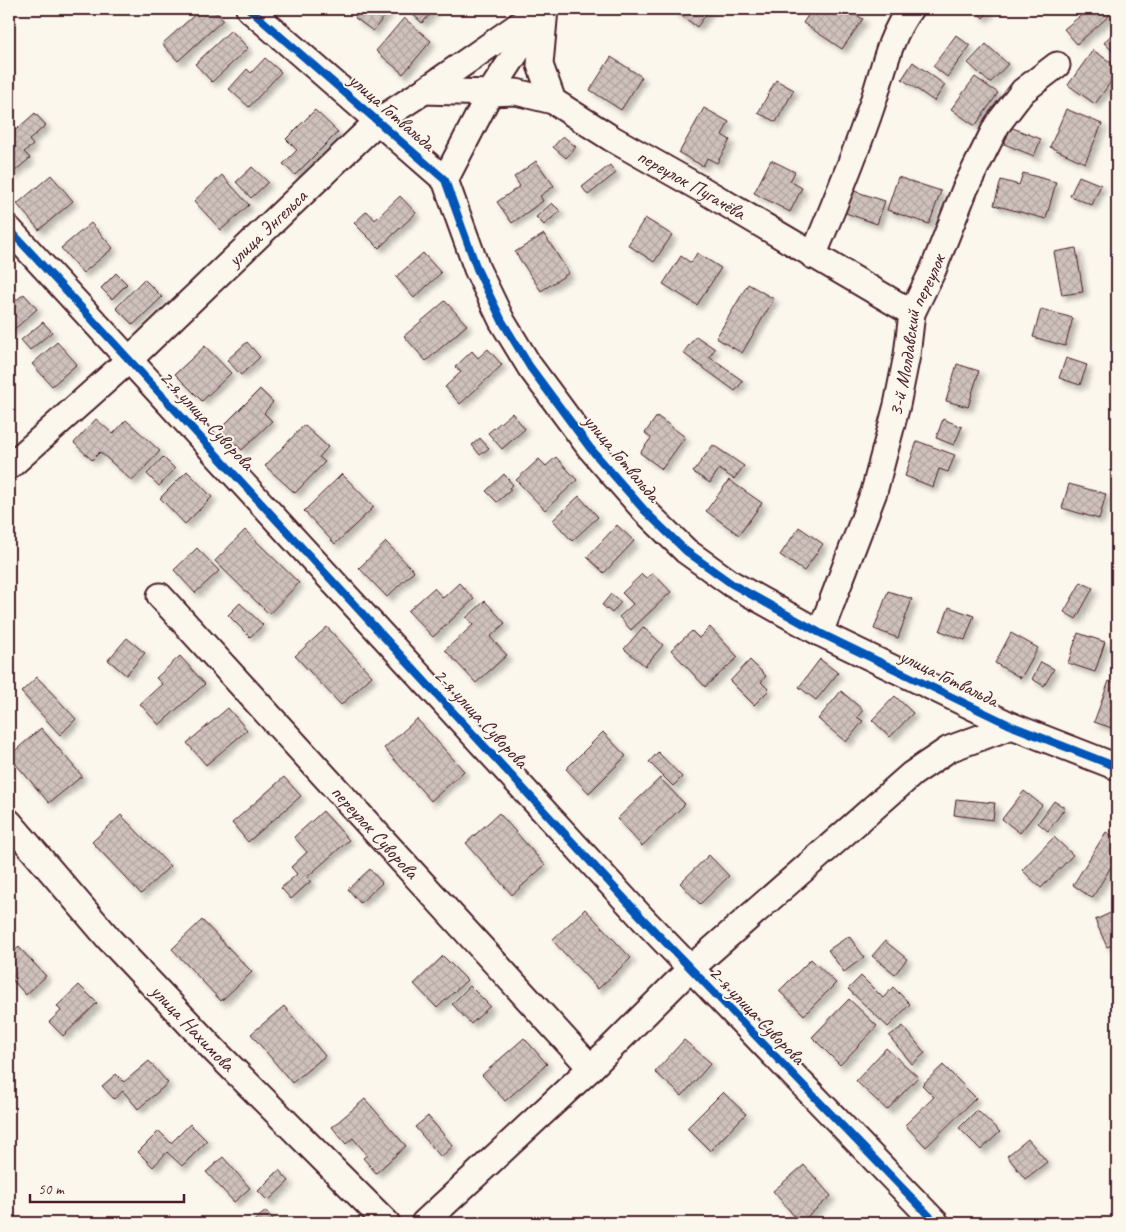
<svg xmlns="http://www.w3.org/2000/svg" width="1126" height="1232" font-family="Caveat,sans-serif">
<style>
.building{fill:url(#building-cross-hatch);stroke:#4a1f2b;filter:url(#shadow)}
.lines{fill:none;stroke-linecap:round;stroke-linejoin:round}
.street-casing{stroke:#4a1f2b;stroke-width:29}
.street{stroke:#fbf7ec;stroke-width:25}
.cycleway-casing{stroke:#fbf7ec;stroke-width:11}
.cycleway{stroke:#0057b8;stroke-width:8}
.labels{text-anchor:middle;dominant-baseline:central;stroke-width:4;stroke-linejoin:round;paint-order:stroke}
.street-label{font-size:20px;fill:#4a1f2b;stroke:#fbf7ec}
</style>
<defs>
<pattern id="building-cross-hatch" width="8" height="8" patternUnits="userSpaceOnUse" patternTransform="scale(1.25)"><rect width="8" height="8" fill="#cfc2bc"/><path d="M0 0l8 8M0 8l8-8" fill="none" stroke="#b3a6a2"/></pattern>
<filter id="shadow"><feDropShadow dx="4.5" dy="4.5" stdDeviation="2.5" flood-color="#0004"/></filter>
</defs>
<rect width="100%" height="100%" fill="#fbf7ec"/>
<filter id="ink" filterUnits="userSpaceOnUse"><feTurbulence type="fractalNoise" baseFrequency=".02" numOctaves="2"/><feDisplacementMap in="SourceGraphic" scale="10" xChannelSelector="R" yChannelSelector="G"/><feConvolveMatrix kernelMatrix="1 2 1 2 8 2 1 2 1" color-interpolation-filters="sRGB"/></filter>
<g filter="url(#ink)">
<!-- building -->
<g class="building">
<polygon points="201,9 213,9 223,20 178,61 162,44"/>
<polygon points="362,9 390,9 373,31 355,18"/>
<polygon points="409,9 435,9 422,23 408,10"/>
<polygon points="672,9 710,9 697,27"/>
<polygon points="812,9 847,9 863,19 842,49 803,23"/>
<polygon points="974,9 991,9 983,18"/>
<polygon points="1089,9 1105,9 1110,15 1077,44 1064,29"/>
<polygon points="404,18 431,41 403,74 376,51"/>
<polygon points="1117,28 1117,55 1104,43"/>
<polygon points="231,30 248,48 212,82 195,64"/>
<polygon points="956,35 970,46 947,77 933,66"/>
<polygon points="986,44 1008,64 990,83 968,63"/>
<polygon points="1093,50 1117,67 1117,73 1095,104 1068,85"/>
<polygon points="611,57 642,77 621,110 590,90"/>
<polygon points="265,58 281,72 249,107 229,89 247,69 251,73"/>
<polygon points="913,62 945,85 934,101 902,79"/>
<polygon points="975,77 998,93 975,126 951,109"/>
<polygon points="776,80 794,90 776,122 758,113"/>
<polygon points="704,108 729,122 722,135 730,140 717,163 707,158 703,166 679,153"/>
<polygon points="1066,109 1102,124 1085,163 1050,147"/>
<polygon points="315,110 338,132 295,175 283,164 297,150 286,139"/>
<polygon points="35,113 46,125 29,140 33,145 24,152 30,158 9,176 9,136"/>
<polygon points="1010,127 1041,139 1034,156 1004,144"/>
<polygon points="563,136 576,147 566,158 553,147"/>
<polygon points="771,160 795,172 790,181 802,188 790,212 754,193"/>
<polygon points="536,161 554,186 540,196 543,201 512,223 497,202 520,186 514,177"/>
<polygon points="610,165 616,173 588,195 582,187"/>
<polygon points="252,167 268,182 251,198 236,182"/>
<polygon points="1023,173 1056,182 1046,219 994,205 1001,180 1019,185"/>
<polygon points="51,175 73,201 39,230 17,204"/>
<polygon points="222,175 249,205 221,230 194,201"/>
<polygon points="1079,176 1101,185 1092,205 1070,196"/>
<polygon points="898,177 941,191 929,224 887,210"/>
<polygon points="851,190 885,201 877,224 843,212"/>
<polygon points="400,196 416,213 379,248 354,223 367,211 375,220"/>
<polygon points="552,203 560,211 544,225 536,217"/>
<polygon points="645,218 672,235 654,262 628,245"/>
<polygon points="91,223 113,248 83,273 61,248"/>
<polygon points="544,234 569,273 541,291 515,252"/>
<polygon points="1076,248 1083,292 1062,295 1054,252"/>
<polygon points="423,253 441,273 414,298 396,277"/>
<polygon points="697,253 721,268 697,305 663,284 681,256 691,263"/>
<polygon points="116,273 127,284 112,299 101,288"/>
<polygon points="144,279 162,297 133,325 116,308"/>
<polygon points="748,284 774,299 742,353 716,338"/>
<polygon points="24,294 37,309 9,334 9,296 14,302"/>
<polygon points="445,301 467,325 426,361 404,336"/>
<polygon points="1041,309 1073,318 1065,346 1033,337"/>
<polygon points="43,322 52,332 30,350 21,340"/>
<polygon points="696,336 715,349 709,357 743,381 735,391 683,353"/>
<polygon points="57,342 77,364 52,386 32,364"/>
<polygon points="247,342 260,357 241,375 227,360"/>
<polygon points="205,346 231,373 202,401 175,374"/>
<polygon points="488,349 502,365 460,404 445,387 461,372 455,367 472,351 478,358"/>
<polygon points="1066,358 1087,365 1080,385 1059,378"/>
<polygon points="957,364 979,371 968,407 946,401"/>
<polygon points="260,389 273,402 264,413 272,421 242,450 220,429"/>
<polygon points="512,413 525,429 502,449 488,433"/>
<polygon points="657,416 685,437 662,469 640,453 651,438 645,433"/>
<polygon points="96,419 113,434 126,420 160,451 132,481 100,452 92,460 74,443"/>
<polygon points="943,419 962,427 954,445 936,438"/>
<polygon points="304,425 328,447 319,457 325,462 295,493 265,466"/>
<polygon points="480,438 489,448 480,455 472,445"/>
<polygon points="917,441 955,455 948,472 939,469 933,487 905,476"/>
<polygon points="713,445 744,466 734,479 719,469 710,483 693,472"/>
<polygon points="163,457 175,469 159,486 147,474"/>
<polygon points="556,457 577,480 545,510 516,480 539,459 546,466"/>
<polygon points="187,471 212,497 185,524 160,498"/>
<polygon points="342,474 374,507 335,544 304,511"/>
<polygon points="504,474 513,485 509,488 511,490 497,502 486,491"/>
<polygon points="729,480 762,503 739,535 706,511"/>
<polygon points="1069,484 1106,494 1099,519 1062,508"/>
<polygon points="579,496 598,517 572,541 553,520"/>
<polygon points="617,525 634,541 604,573 587,557"/>
<polygon points="799,527 823,544 804,571 780,555"/>
<polygon points="245,530 299,583 269,614 215,561"/>
<polygon points="386,542 414,571 387,597 359,568"/>
<polygon points="197,548 219,571 195,593 174,570"/>
<polygon points="653,573 671,592 631,630 619,617 633,604 622,593 642,574 646,578"/>
<polygon points="1081,582 1093,588 1076,619 1064,612"/>
<polygon points="459,583 474,599 433,637 408,611 434,588 443,598"/>
<polygon points="888,591 912,599 898,638 874,629"/>
<polygon points="611,594 621,602 612,613 602,605"/>
<polygon points="485,601 505,623 490,637 507,655 476,683 445,650 473,625 466,618"/>
<polygon points="240,603 263,625 250,637 228,615"/>
<polygon points="949,607 974,616 965,640 940,631"/>
<polygon points="327,627 372,676 341,705 295,656"/>
<polygon points="643,627 663,645 645,666 624,649"/>
<polygon points="710,627 738,657 705,687 671,650 692,631 699,638"/>
<polygon points="1011,633 1038,648 1021,678 995,663"/>
<polygon points="1078,633 1105,642 1095,672 1068,663"/>
<polygon points="127,638 145,653 126,675 108,660"/>
<polygon points="180,656 205,684 159,725 140,704 162,684 156,678"/>
<polygon points="820,659 838,673 816,700 799,687"/>
<polygon points="750,660 766,676 761,682 769,690 754,705 730,681"/>
<polygon points="1041,662 1054,669 1044,686 1032,679"/>
<polygon points="37,677 76,719 60,735 21,692"/>
<polygon points="1109,681 1117,684 1117,723 1115,729 1094,722"/>
<polygon points="841,691 863,710 857,717 863,721 846,742 818,719"/>
<polygon points="895,696 913,713 890,737 872,720"/>
<polygon points="228,708 247,730 206,765 187,743"/>
<polygon points="417,719 464,771 431,801 384,748"/>
<polygon points="41,728 82,776 49,803 9,756"/>
<polygon points="603,732 626,756 589,793 566,769"/>
<polygon points="658,752 682,777 673,786 649,762"/>
<polygon points="284,777 301,796 248,842 232,823"/>
<polygon points="660,778 685,804 642,846 617,819"/>
<polygon points="1024,791 1042,805 1020,833 1002,819"/>
<polygon points="956,799 995,803 993,820 954,815"/>
<polygon points="1054,801 1065,808 1048,831 1038,823"/>
<polygon points="323,811 349,840 307,877 311,881 291,899 281,888 297,874 291,867 307,852 294,837"/>
<polygon points="499,813 545,865 512,895 466,843"/>
<polygon points="121,815 170,866 141,894 92,842"/>
<polygon points="1106,832 1117,839 1117,857 1092,898 1073,885"/>
<polygon points="1054,837 1073,855 1041,888 1022,870"/>
<polygon points="709,855 729,876 700,904 680,883"/>
<polygon points="370,869 382,883 360,903 348,889"/>
<polygon points="585,909 631,958 598,989 552,940"/>
<polygon points="1117,910 1117,943 1107,947 1095,920"/>
<polygon points="202,920 252,972 221,1001 172,949"/>
<polygon points="849,936 864,957 844,972 828,950"/>
<polygon points="885,941 907,959 895,974 872,956"/>
<polygon points="19,947 46,976 26,995 9,976 9,956"/>
<polygon points="443,956 467,980 437,1008 414,984"/>
<polygon points="811,959 836,983 804,1015 779,991"/>
<polygon points="861,976 883,998 893,987 910,1004 888,1027 848,989"/>
<polygon points="79,985 97,1003 63,1036 49,1022 61,1011 57,1006"/>
<polygon points="470,986 490,1006 471,1024 452,1004"/>
<polygon points="849,999 877,1026 840,1065 812,1037"/>
<polygon points="284,1006 325,1056 292,1083 251,1034"/>
<polygon points="903,1026 925,1053 912,1064 889,1036"/>
<polygon points="524,1038 547,1064 505,1101 482,1075"/>
<polygon points="684,1040 711,1063 682,1096 655,1072"/>
<polygon points="886,1048 918,1077 887,1110 856,1081"/>
<polygon points="149,1061 168,1083 138,1109 123,1091 114,1099 102,1086 116,1074 124,1082"/>
<polygon points="943,1065 976,1098 926,1147 905,1125 934,1097 922,1085"/>
<polygon points="723,1092 746,1114 710,1151 687,1128"/>
<polygon points="365,1099 406,1146 376,1173 363,1158 367,1155 353,1138 346,1144 332,1127"/>
<polygon points="977,1110 1000,1132 981,1150 959,1128"/>
<polygon points="428,1116 453,1146 441,1157 415,1127"/>
<polygon points="190,1124 207,1141 182,1166 167,1152 153,1167 138,1152 159,1131 171,1143"/>
<polygon points="1028,1139 1047,1162 1025,1179 1007,1156"/>
<polygon points="223,1157 250,1188 234,1202 206,1172"/>
<polygon points="804,1165 831,1196 800,1223 773,1191"/>
<polygon points="279,1170 289,1181 268,1201 258,1191"/>
<polygon points="266,1211 276,1223 251,1223"/>
</g>
<g class="lines">
<defs>
<g id="street">
<polyline points="249,9 445,180 477,269 502,321 530,367 590,448 645,511 686,551 732,584 820,633 1012,726 1117,767"/>
<path id="s1" d="M 545,9 L 540,65 L 553,101 L 611,138 L 703,190 L 912,313"/>
<polyline points="424,91 490,93 516,92 553,101"/>
<polyline points="445,180 490,93 540,16"/>
<polyline points="9,229 644,920 936,1223"/>
<path d="M 813,256 C 834,206 855,156 872,105 C 883,72 889,37 910,9"/>
<path id="s2" d="M 9,467 L 130,359 L 378,121 L 424,91 L 542,9"/>
<path id="s3" d="M 160,596 L 591,1068"/>
<path id="s4" d="M 820,633 L 874,492 L 897,405 L 907,355 L 912,313 L 933,270 L 965,189 L 997,125 L 1023,91 L 1057,65"/>
<path id="s5" d="M 9,822 L 110,940 L 216,1052 L 387,1223"/>
<polyline points="424,1223 591,1068 690,969 912,774 949,749 1012,726"/>
</g>
</defs>
<!-- street casing -->
<use href="#street" class="street-casing"/>
<!-- street -->
<use href="#street" class="street"/>
<defs>
<g id="cycleway">
<polyline points="249,9 445,180 477,269 502,321 530,367 590,448 645,511 686,551 732,584 820,633 1012,726 1117,767"/>
<polyline points="9,229 644,920 936,1223"/>
</g>
</defs>
<!-- cycleway casing -->
<use href="#cycleway" class="cycleway-casing"/>
<!-- cycleway -->
<use href="#cycleway" class="cycleway"/>
</g>
</g>
<g class="labels">
<!-- street labels -->
<g class="street-label">
<text transform="translate(392 112) rotate(41)">улица Готвальда</text>
<text stroke="none"><textPath href="#s1" startOffset="256">переулок Пугачёва</textPath></text>
<text stroke="none"><textPath href="#s2" startOffset="352">улица Энгельса</textPath></text>
<text stroke="none"><textPath href="#s4" startOffset="314">3-й Молдавский переулок</textPath></text>
<text transform="translate(207 420) rotate(47)">2-я улица Суворова</text>
<text transform="translate(622 458) rotate(50)">улица Готвальда</text>
<text transform="translate(949 678) rotate(26)">улица Готвальда</text>
<text transform="translate(481 718) rotate(47)">2-я улица Суворова</text>
<text stroke="none"><textPath href="#s3" startOffset="319">переулок Суворова</textPath></text>
<text transform="translate(757 1015) rotate(46)">2-я улица Суворова</text>
<text stroke="none"><textPath href="#s5" startOffset="276">улица Нахимова</textPath></text>
</g>
</g>
<!-- margin -->
<rect width="1126" height="1232" fill="none" stroke="#fbf7ec" stroke-width="30"/>
<rect x="15" y="15" width="1096" height="1202" fill="none" stroke="#4a1f2b" stroke-width="2" filter="url(#ink)"/>
<!-- scale -->
<path d="M30 1194v8h154v-8" fill="none" stroke="#4a1f2b" stroke-width="2.5"/>
<text x="38" y="1194" font-size="15" fill="#4a1f2b" stroke="#fbf7ec" stroke-width="4" paint-order="stroke">50 m</text>
</svg>
